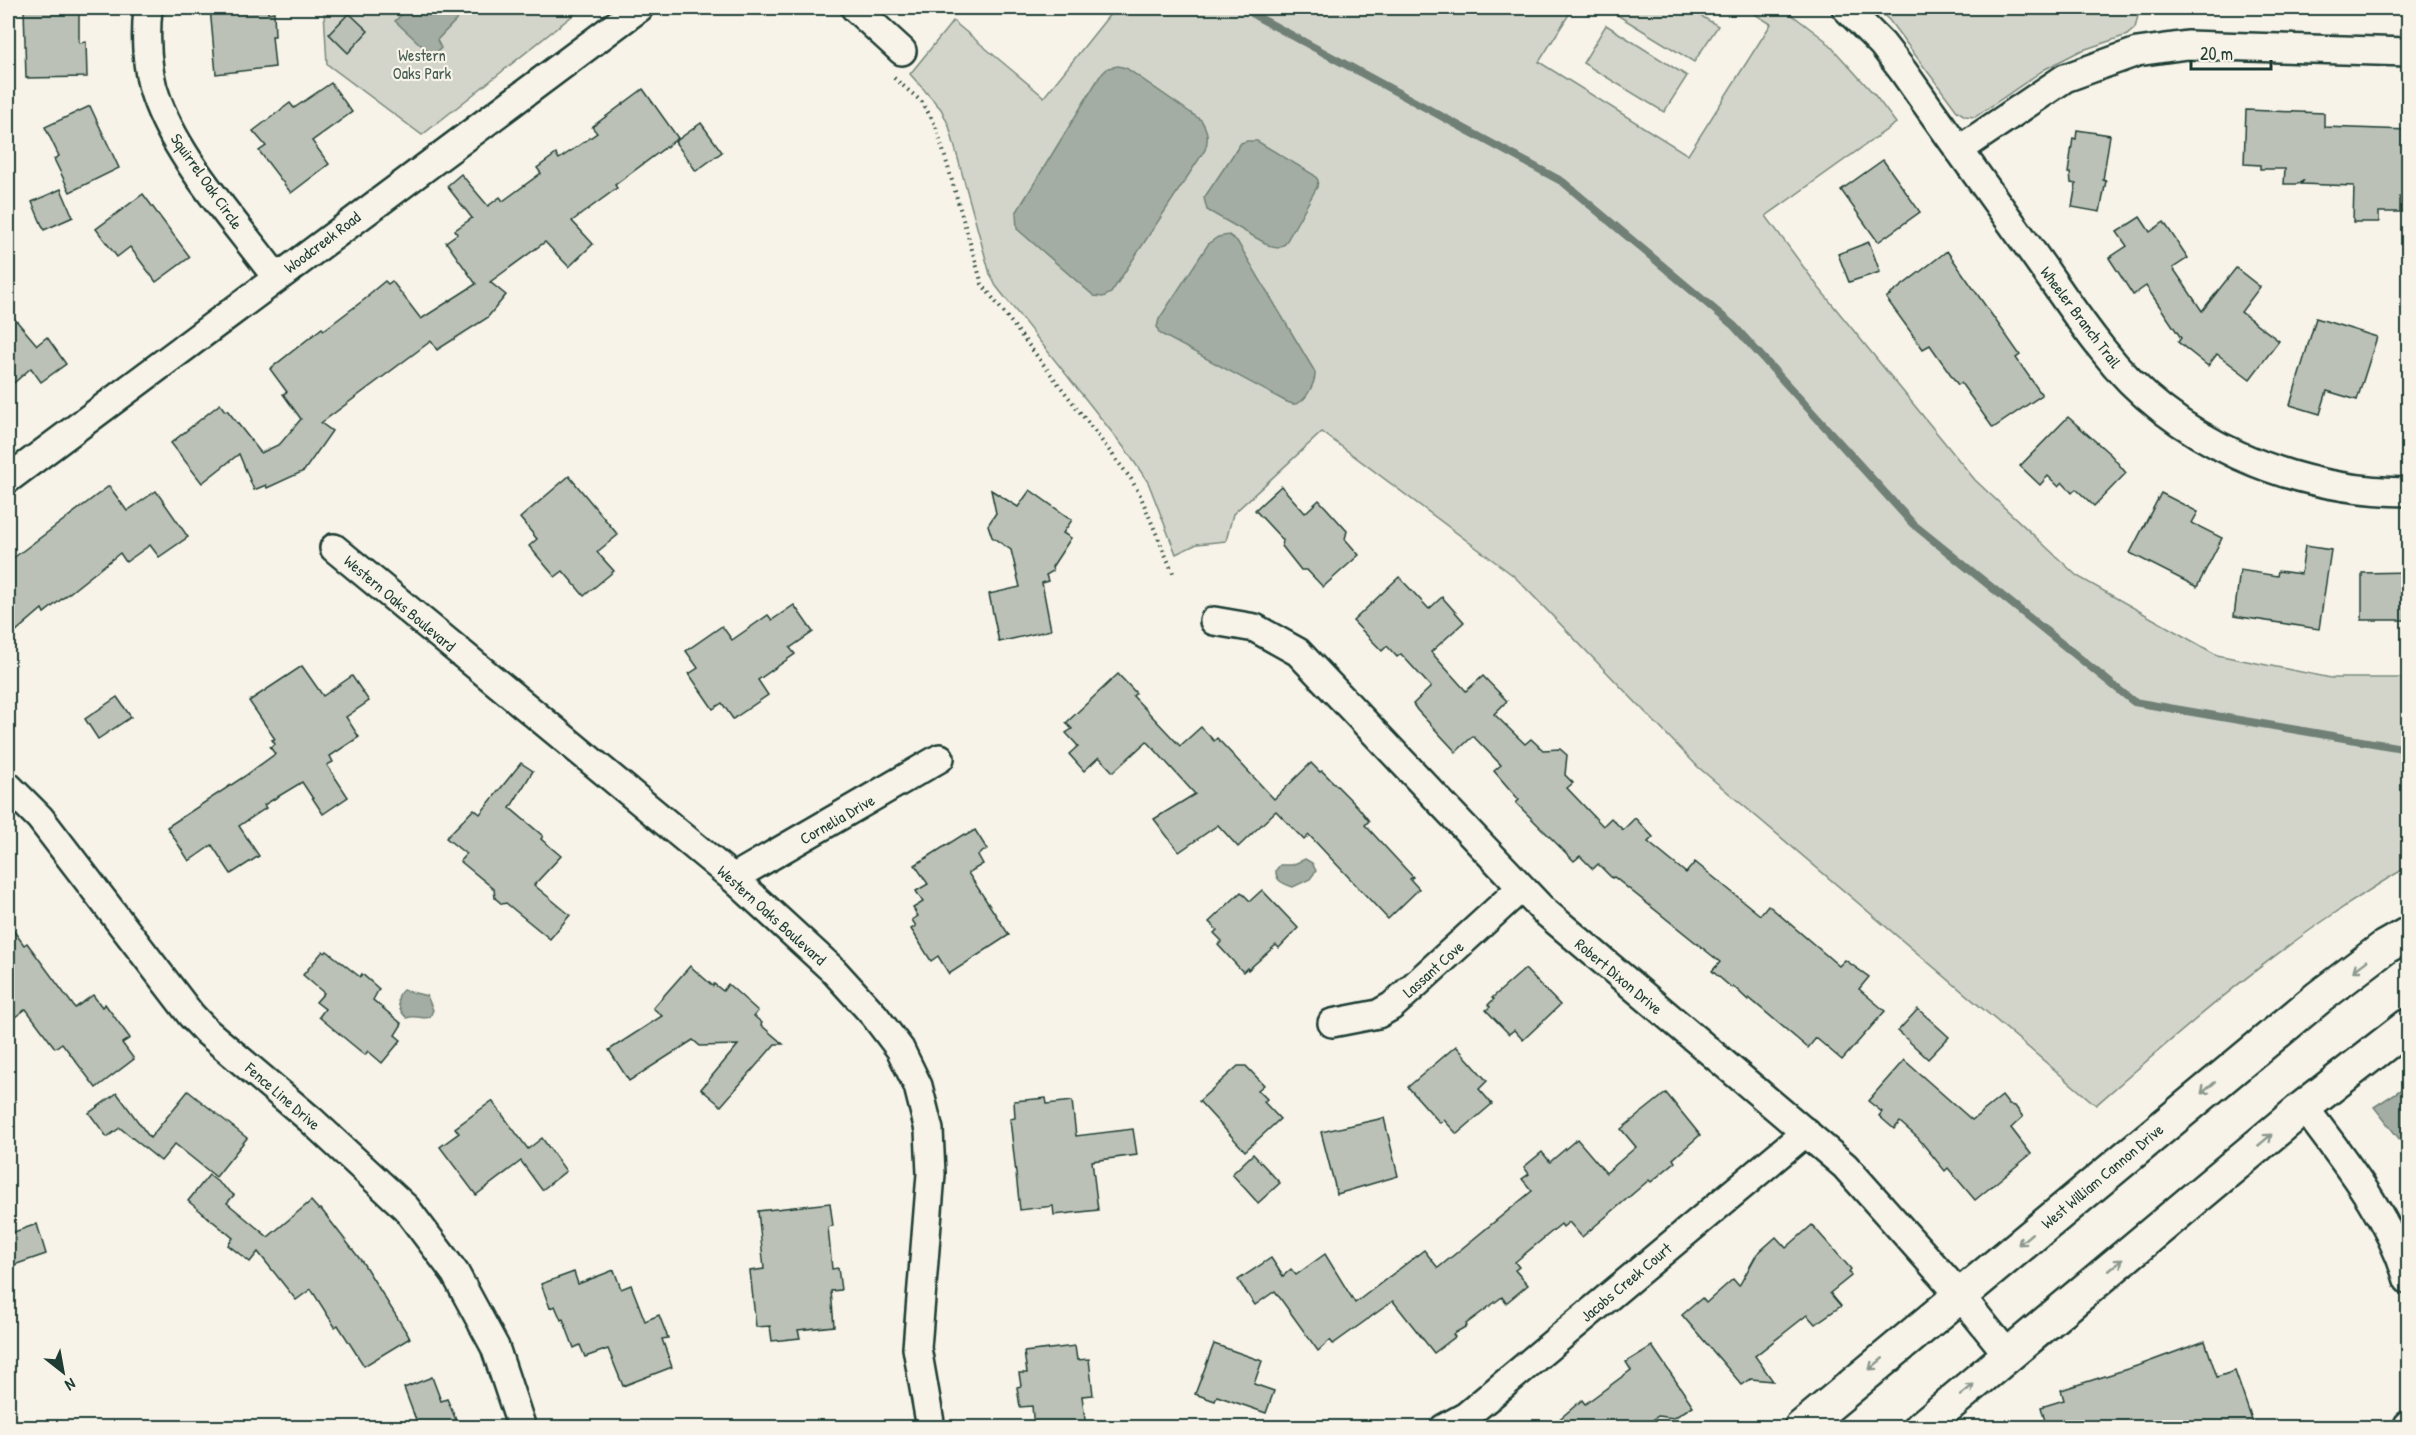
<svg xmlns="http://www.w3.org/2000/svg" width="2416" height="1435" font-family="'Patrick Hand',sans-serif">
  <style>
    .green { fill: #d3d5ca; stroke: #79897f; stroke-width: 1.5 }
    .water { fill: #a4ada3; stroke: #6f8077; stroke-width: 1.5 }
    .lines { fill: none; stroke-linecap: round; stroke-linejoin: round }
    .stream { stroke: #6f8077; stroke-width: 8 }
    .building { fill: #bbc1b6; stroke: #1f3d34; stroke-width: 1.5 }
    .minor-casing { stroke: #1f3d34; stroke-width: 32 }
    .major-casing { stroke: #1f3d34; stroke-width: 38 }
    .path { stroke: #1f3d34; stroke-width: 4; stroke-dasharray: 1.5 4.5; stroke-linecap: butt }
    .minor { stroke: #f7f3e8; stroke-width: 27 }
    .major { stroke: #f7f3e8; stroke-width: 33 }
    .oneway { stroke: #8b988e }
    .labels { text-anchor: middle; stroke-width: 4.5; stroke-linejoin: round; paint-order: stroke }
    .park-label { font-size: 16px; fill: #435b52; stroke: #f7f3e8 }
    .street-label { font-size: 16px; fill: #1f3d34; stroke: #f7f3e8 }
  </style>
  <rect width="100%" height="100%" fill="#f7f3e8"/>
  <filter id="ink" filterUnits="userSpaceOnUse"><feTurbulence type="fractalNoise" baseFrequency=".0167" numOctaves="2"/><feDisplacementMap in="SourceGraphic" scale="12" xChannelSelector="R" yChannelSelector="G"/><feConvolveMatrix kernelMatrix="1 2 1 2 8 2 1 2 1" color-interpolation-filters="sRGB"/></filter>
  <g filter="url(#ink)">
    <g class="green">
      <polygon points="327,8 582,8 422,135 327,64 324,11"/>
      <path d="M1115 8H1573L1539 62 1688 155 1771 24 1745 8H1783L1825 40 1874 94 1896 123 1766 216 1819 288 1975 480 2077 576 2217 655 2331 678H2408V867C2383 880 2359 897 2335 913 2250 970 2173 1038 2096 1105L1698 767 1514 576 1322 432 1233 514 1226 541 1197 544 1176 554 1148 482 1126 450 996 286 990 274 949 126 941 109 910 74 953 21 1044 97Z"/>
      <polygon points="1618,8 1688,8 1718,26 1694,62 1614,13"/>
      <polygon points="1876,8 2140,8 2135,28 2127,35 2080,51 2045,69 1975,117 1965,116 1957,111 1889,20"/>
      <polygon points="1606,25 1687,76 1664,112 1583,63"/>
    </g>
    <g class="water">
      <polygon points="408,8 468,8 437,40 441,48 433,56 395,21"/>
      <path d="M1118 66 1126 68 1201 120C1208 131 1209 138 1205 150L1111 293 1103 297 1094 296 1017 229 1016 213 1100 76 1108 68Z"/>
      <polygon points="1247,141 1257,141 1314,175 1318,180 1317,187 1285,244 1278,248 1272,247 1207,210 1204,198 1241,143"/>
      <path d="M1229 235 1237 241 1315 372C1316 381 1306 403 1295 404 1293 404 1287 402 1285 401L1159 333 1157 327 1159 319 1209 243 1218 237Z"/>
      <path d="M1305 859 1312 863 1316 871 1310 879 1293 887C1284 884 1275 881 1276 870L1280 865H1292Z"/>
      <path d="M403 990 427 996 433 1010 430 1017C423 1020 415 1014 407 1018 399 1011 394 997 403 990Z"/>
      <polygon points="2408,1085 2408,1150 2374,1107"/>
    </g>
    <g class="lines">
      <polyline class="stream" points="1246,8 1256,16 1563,182 1734,326 1913,524 2134,702 2408,749"/>
    </g>
    <g class="building">
      <polygon points="24,8 79,8 79,43 86,42 87,77 26,78"/>
      <polygon points="210,8 268,8 268,13 274,12 275,36 272,36 275,67 216,74"/>
      <polygon points="349,13 368,31 348,53 329,34"/>
      <polygon points="331,83 352,112 312,141 329,164 291,193 259,151 266,146 253,131 290,103 294,108"/>
      <polygon points="643,89 678,138 615,185 617,188 572,221 593,244 569,267 545,242 490,282 506,295 487,318 437,350 431,341 321,423 332,431 304,471 267,488 266,485 254,490 239,454 202,483 171,443 220,404 225,411 227,410 261,453 280,444 301,419 283,394 287,392 270,369 322,328 324,330 369,296 368,295 385,281 388,284 392,281 421,319 476,284 446,242 457,234 455,230 472,218 447,186 461,174 488,206 500,197 503,201 541,173 537,168 556,154 559,159 597,133 592,127"/>
      <polygon points="90,106 119,168 70,192 54,159 59,156 45,127"/>
      <polygon points="2246,110 2324,113 2324,127 2409,130 2409,198 2400,197 2400,212 2379,212 2379,222 2353,222 2354,186 2301,184 2304,180 2298,184 2284,184 2285,169 2260,169 2260,165 2244,164"/>
      <polygon points="701,123 722,152 696,171 675,142"/>
      <polygon points="2077,130 2110,135 2103,180 2106,181 2100,212 2072,207 2076,184 2071,183 2070,173 2068,173 2073,138 2076,139"/>
      <polygon points="1883,160 1920,212 1878,242 1841,190"/>
      <polygon points="61,189 73,217 44,230 32,202"/>
      <polygon points="143,194 190,257 156,282 130,247 117,257 96,229"/>
      <polygon points="2140,217 2150,232 2164,222 2188,258 2173,268 2202,311 2236,268 2260,287 2241,312 2279,341 2250,379 2217,354 2208,366 2178,342 2181,338 2146,286 2133,295 2109,258 2127,246 2117,232"/>
      <polygon points="1869,242 1880,272 1849,282 1838,254"/>
      <polygon points="1947,251 2020,355 2016,358 2042,395 1993,428 1961,383 1958,385 1930,345 1923,349 1886,298"/>
      <polygon points="8,311 37,345 47,337 66,364 41,382 31,368 8,388"/>
      <polygon points="2316,318 2377,337 2357,400 2327,391 2320,414 2290,405"/>
      <polygon points="2068,417 2111,455 2126,473 2094,506 2076,489 2072,493 2062,482 2058,486 2048,476 2040,485 2020,466"/>
      <polygon points="569,476 618,535 597,552 614,571 584,596 563,571 555,577 529,546 537,539 520,518"/>
      <polygon points="109,486 127,511 156,491 188,537 159,557 150,545 126,562 120,553 44,613 42,609 8,638 8,562"/>
      <polygon points="1281,486 1305,513 1319,500 1347,531 1345,539 1359,555 1323,587 1307,570 1301,570 1282,546 1283,540 1255,510"/>
      <polygon points="991,490 1018,507 1030,490 1072,520 1063,533 1071,538 1052,567 1053,571 1046,575 1048,581 1042,583 1051,630 999,642 989,594 1020,587 1011,550 992,537 988,525 996,513"/>
      <polygon points="2161,493 2198,512 2192,523 2222,538 2197,587 2130,553"/>
      <polygon points="2305,546 2331,550 2319,629 2234,616 2240,570 2277,576 2278,571 2301,574"/>
      <polygon points="2409,572 2409,620 2362,620 2362,573"/>
      <polygon points="1399,577 1429,609 1442,597 1464,622 1431,652 1466,691 1483,676 1507,701 1494,714 1525,744 1531,739 1543,750 1560,749 1567,755 1565,775 1573,783 1567,788 1603,826 1611,818 1623,830 1635,818 1653,837 1648,842 1686,873 1695,862 1760,915 1768,905 1839,966 1845,960 1869,977 1859,989 1885,1011 1842,1060 1816,1038 1808,1048 1749,998 1748,1000 1733,986 1732,988 1712,971 1720,962 1614,877 1612,878 1598,864 1593,869 1580,856 1574,861 1516,803 1519,800 1494,771 1501,765 1473,736 1456,752 1417,710 1413,704 1431,687 1401,654 1397,657 1387,646 1382,651 1353,621"/>
      <polygon points="794,605 813,632 790,648 795,654 758,680 768,695 733,719 722,703 713,709 689,674 698,668 686,651 722,626 732,640 768,615 772,620"/>
      <polygon points="302,666 323,696 352,676 369,701 346,717 359,737 330,756 333,762 327,765 348,797 323,814 302,782 264,805 266,808 239,826 259,856 231,874 212,845 189,861 167,827 245,776 275,754 270,747 275,744 272,740 275,739 249,701"/>
      <polygon points="1118,674 1136,693 1133,696 1180,746 1201,727 1214,741 1217,738 1274,799 1311,763 1320,772 1322,771 1358,807 1369,821 1365,825 1413,877 1410,879 1419,889 1388,919 1309,835 1304,840 1276,811 1238,847 1218,825 1179,852 1154,819 1195,794 1147,741 1113,772 1099,757 1084,771 1069,754 1078,746 1066,733 1072,729 1066,723"/>
      <polygon points="117,697 131,717 98,739 85,719"/>
      <polygon points="521,763 533,771 510,808 543,836 541,839 561,856 534,885 570,915 550,939 506,903 502,904 495,898 494,889 460,861 466,854 446,838 474,809 480,814"/>
      <polygon points="975,830 987,849 978,855 983,864 968,873 1009,935 949,974 938,956 931,961 911,929 916,926 912,920 918,916 913,908 923,902 916,891 928,884 915,865 964,834 965,836"/>
      <polygon points="1262,890 1298,928 1279,948 1276,945 1248,970 1247,968 1243,972 1218,945 1222,941 1214,933 1217,930 1209,922 1241,892 1250,901"/>
      <polygon points="8,923 24,945 27,943 75,1008 93,995 102,1007 105,1004 130,1038 122,1043 134,1059 96,1088 62,1043 55,1048 26,1009 8,1022"/>
      <polygon points="323,951 325,953 327,951 360,977 362,974 379,989 373,1000 402,1024 395,1035 401,1040 382,1063 368,1051 365,1055 319,1017 325,1009 316,1002 324,993 303,975"/>
      <polygon points="690,966 713,986 714,984 723,991 728,984 758,1011 754,1016 762,1023 761,1025 783,1044 775,1044 721,1106 701,1089 738,1045 700,1046 693,1040 629,1081 609,1050 662,1016 653,1008"/>
      <polygon points="1525,969 1560,1005 1523,1040 1514,1030 1509,1034 1486,1010 1490,1007 1488,1005 1494,999 1492,998"/>
      <polygon points="1918,1009 1949,1037 1928,1059 1898,1031"/>
      <polygon points="1456,1046 1487,1081 1479,1089 1492,1104 1457,1134 1444,1120 1440,1123 1408,1087"/>
      <polygon points="1904,1060 1972,1120 2002,1096 2009,1105 2015,1106 2023,1117 2011,1128 2031,1154 1975,1200 1948,1168 1945,1171 1918,1138 1900,1122 1894,1129 1879,1116 1882,1112 1868,1101"/>
      <polygon points="1238,1066 1246,1066 1264,1085 1258,1090 1267,1099 1264,1102 1280,1119 1245,1151 1199,1101"/>
      <polygon points="188,1091 247,1138 216,1177 175,1144 161,1161 120,1128 107,1137 89,1113 117,1093 150,1138"/>
      <polygon points="1666,1093 1700,1135 1673,1159 1675,1162 1651,1182 1649,1180 1582,1237 1569,1222 1563,1227 1561,1224 1515,1262 1519,1267 1515,1270 1528,1285 1506,1303 1502,1297 1466,1324 1467,1326 1453,1334 1455,1337 1434,1353 1393,1301 1333,1344 1330,1340 1318,1351 1275,1291 1255,1305 1238,1280 1271,1258 1283,1276 1291,1269 1296,1275 1325,1254 1355,1303 1424,1250 1438,1268 1532,1191 1522,1179 1529,1174 1524,1167 1542,1152 1550,1162 1577,1139 1606,1173 1636,1147 1621,1129"/>
      <polygon points="1046,1098 1047,1104 1072,1101 1076,1136 1133,1129 1137,1155 1092,1161 1098,1210 1054,1215 1053,1206 1020,1210 1010,1119 1015,1118 1014,1101"/>
      <polygon points="492,1101 528,1149 542,1138 566,1171 542,1190 521,1161 476,1195 440,1147 459,1133 455,1128"/>
      <polygon points="1384,1118 1398,1176 1337,1194 1321,1132"/>
      <polygon points="1253,1154 1280,1183 1258,1203 1232,1174"/>
      <polygon points="209,1175 234,1195 227,1203 268,1237 311,1201 319,1210 321,1209 363,1263 410,1338 364,1366 338,1325 335,1327 311,1289 296,1300 258,1252 250,1262 228,1245 233,1238 188,1201"/>
      <polygon points="830,1203 833,1226 828,1227 832,1269 838,1268 841,1290 831,1291 834,1326 798,1330 800,1338 772,1341 770,1326 756,1327 750,1271 764,1269 758,1211"/>
      <polygon points="37,1224 46,1254 14,1265 8,1246 8,1234"/>
      <polygon points="1812,1225 1851,1269 1849,1272 1851,1276 1830,1293 1841,1306 1815,1324 1807,1315 1755,1356 1773,1381 1751,1379 1742,1385 1682,1315 1702,1298 1706,1303 1733,1279 1739,1286 1757,1254 1776,1237 1786,1248"/>
      <polygon points="614,1270 621,1289 631,1285 645,1321 659,1315 668,1338 662,1339 672,1367 623,1386 608,1349 585,1357 580,1345 574,1348 563,1319 561,1320 555,1306 550,1308 541,1284 574,1272 578,1284"/>
      <polygon points="2205,1341 2217,1377 2235,1371 2253,1423 2240,1428 2047,1428 2041,1407 2064,1400 2061,1390 2140,1365"/>
      <polygon points="1214,1344 1262,1361 1254,1384 1274,1391 1266,1413 1217,1396 1215,1401 1195,1394"/>
      <polygon points="1075,1346 1077,1360 1089,1359 1093,1395 1082,1396 1086,1428 1034,1428 1032,1406 1020,1407 1017,1387 1021,1386 1019,1373 1027,1373 1024,1352"/>
      <polygon points="1652,1346 1693,1406 1674,1418 1658,1416 1642,1428 1549,1428 1582,1400 1585,1404 1631,1370 1626,1362"/>
      <polygon points="432,1377 441,1401 447,1399 457,1422 443,1428 419,1428 404,1388"/>
    </g>
    <g class="lines">
      <defs>
        <g id="minor">
          <path d="M148 8C145 39 146 73 158 103 182 165 236 223 276 277"/>
          <polyline points="855,8 902,51"/>
          <path d="M1846 8 1882 44 1903 71C1945 131 1988 190 2030 249 2054 282 2076 317 2102 349 2175 443 2291 491 2408 492"/>
          <polyline points="1959,150 2065,78 2137,52 2187,45 2408,52"/>
          <polyline points="8,479 639,8"/>
          <polyline points="334,548 733,878 833,970 874,1015 900,1049 918,1086 929,1130 931,1174 917,1348 931,1428"/>
          <polyline points="1214,621 1255,628 1298,652 1543,910 1845,1166 1959,1294 2009,1356"/>
          <polyline points="8,786 40,818 191,1015 206,1031 311,1120 406,1208 455,1273 495,1347 522,1428"/>
          <polyline points="733,878 940,758"/>
          <polyline points="1332,1023 1378,1014 1392,1006 1520,889"/>
          <path d="M2304 1107C2344 1161 2389 1215 2408 1280"/>
          <polyline points="1444,1428 1466,1416 1806,1132"/>
          <polyline points="2407,1428 2408,1425"/>
        </g>
        <g id="major">
          <polyline points="1801,1428 2318,998 2385,947 2408,934"/>
          <polyline points="1921,1428 2304,1107 2408,1026"/>
        </g>
      </defs>
      <use href="#minor" class="minor-casing"/>
      <use href="#major" class="major-casing"/>
      <polyline class="path" points="894,78 922,102 936,126 982,284 1131,479 1140,495 1173,573"/>
      <use href="#minor" class="minor"/>
      <use href="#major" class="major"/>
    </g>
    <defs><path id="oneway-shaft" d="M-6 0H5M1.5-3L5.5 0L1.5 3" fill="none" stroke-width="1.6" stroke-linecap="round" stroke-linejoin="round" transform="scale(1.5)"/></defs>
    <g class="oneway">
      <use href="#oneway-shaft" transform="translate(2360 966) rotate(143)"/>
      <use href="#oneway-shaft" transform="translate(2208 1088) rotate(140)"/>
      <use href="#oneway-shaft" transform="translate(2265 1140) rotate(-40)"/>
      <use href="#oneway-shaft" transform="translate(2025 1239) rotate(140)"/>
      <use href="#oneway-shaft" transform="translate(2116 1265) rotate(-40)"/>
      <use href="#oneway-shaft" transform="translate(1876 1364) rotate(140)"/>
      <use href="#oneway-shaft" transform="translate(1967 1390) rotate(-39)"/>
    </g>
  </g>
  <g class="labels">
    <g class="park-label">
      <text x="422" y="61">Western<tspan x="422" dy="18">Oaks Park</tspan></text>
    </g>
    <g class="street-label">
      <text transform="translate(207 181) rotate(55)" y="6">Squirrel Oak Circle</text>
      <text transform="translate(322 242) rotate(-37)" y="6">Woodcreek Road</text>
      <text transform="translate(2081 317) rotate(53)" y="6">Wheeler Branch Trail</text>
      <text transform="translate(400 603) rotate(40)" y="6">Western Oaks Boulevard</text>
      <text transform="translate(837 819) rotate(-30)" y="6">Cornelia Drive</text>
      <text transform="translate(772 915) rotate(42)" y="6">Western Oaks Boulevard</text>
      <text transform="translate(1433 969) rotate(-42)" y="6">Lassant Cove</text>
      <text transform="translate(1619 976) rotate(40)" y="6">Robert Dixon Drive</text>
      <text transform="translate(283 1096) rotate(41)" y="6">Fence Line Drive</text>
      <text transform="translate(2102 1176) rotate(-40)" y="6">West William Cannon Drive</text>
      <text transform="translate(1626 1282) rotate(-40)" y="6">Jacobs Creek Court</text>
    </g>
  </g>
  <rect width="2416" height="1435" fill="none" stroke="#f7f3e8" stroke-width="30"/>
  <rect x="15" y="15" width="2386" height="1405" fill="none" stroke="#1f3d34" stroke-width="2" filter="url(#ink)"/>
  <g transform="translate(63 1372) rotate(149)" stroke="#f7f3e8" stroke-width="4.5" paint-order="stroke">
  <path d="M0-4.5L10 22L0 15L-10 22Z" fill="#1f3d34"/>
  <text y="-9" font-size="16" font-weight="bold" text-anchor="middle" fill="#1f3d34">N</text>
  </g>
  <path d="M2191 60v9h80v-9" fill="none" stroke="#1f3d34" stroke-width="3"/>
  <text x="2200" y="60" font-size="18" fill="#1f3d34" stroke="#f7f3e8" stroke-width="4.5" paint-order="stroke">20 m</text>
</svg>
